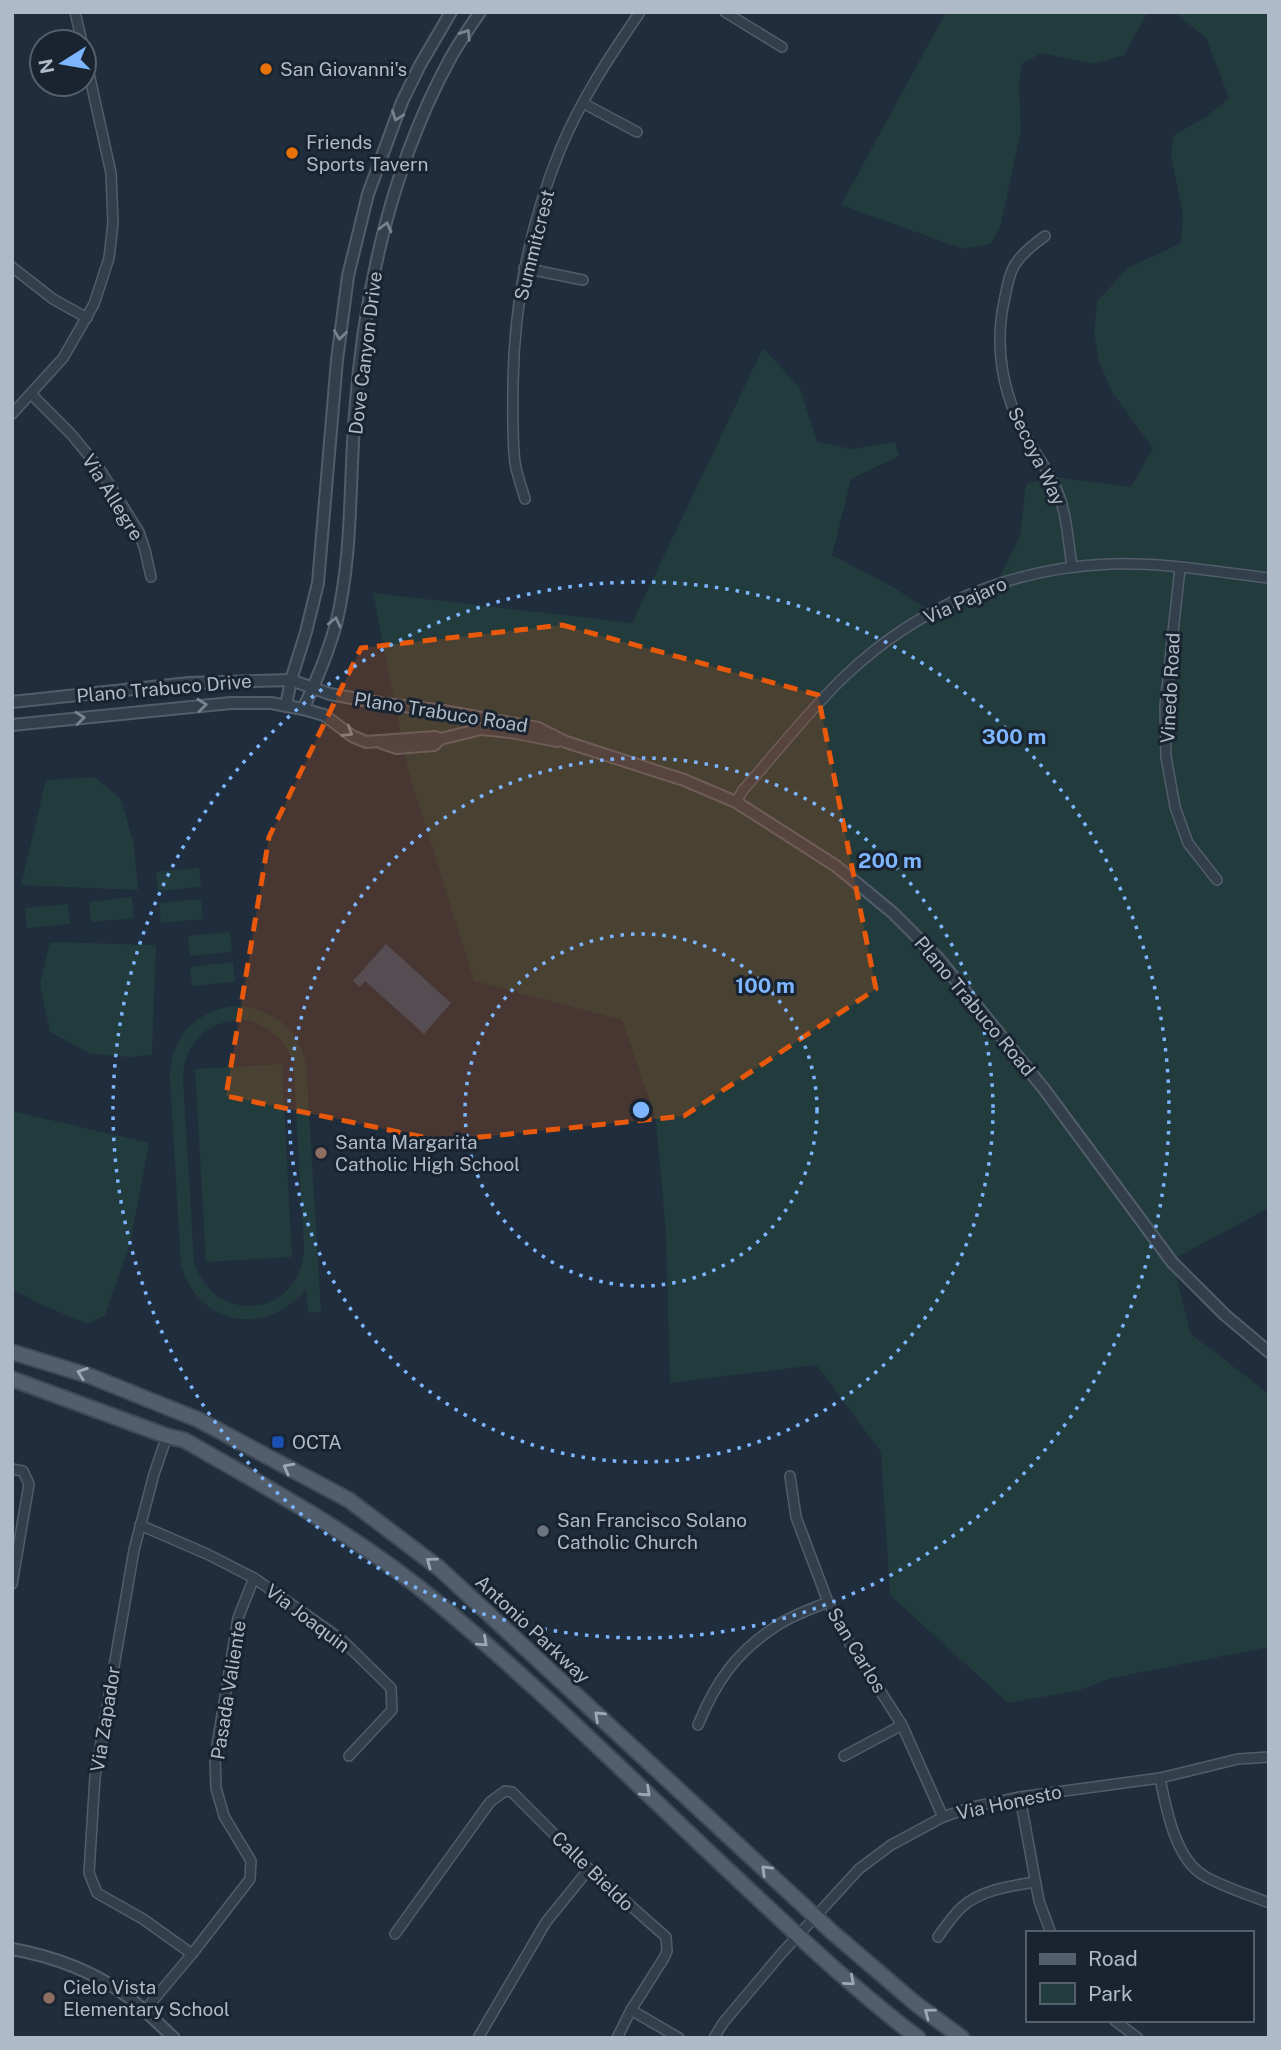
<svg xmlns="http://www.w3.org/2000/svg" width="1281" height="2050" font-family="'Public Sans',sans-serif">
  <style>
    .green { fill: #223b3d; fill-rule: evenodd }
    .water { fill: #324a65 }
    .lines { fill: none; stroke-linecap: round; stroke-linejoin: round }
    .minor-casing { stroke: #525d6a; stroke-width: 12 }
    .tertiary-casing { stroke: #525d6a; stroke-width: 14 }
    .primary-casing { stroke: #3d4855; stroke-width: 18 }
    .minor { stroke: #343f4c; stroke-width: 9 }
    .tertiary { stroke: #343f4c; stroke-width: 10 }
    .primary { stroke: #525e6c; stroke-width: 14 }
    .oneway { stroke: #788390 }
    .oneway2 { stroke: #9ca8b6 }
    .marked { fill: #e8590c; fill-opacity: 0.2; stroke: #e8590c; stroke-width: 5; stroke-dasharray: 14 9; stroke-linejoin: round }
    .ring { fill: none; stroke: #7db6ff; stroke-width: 3.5; stroke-dasharray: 3.5 7 }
    .food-dot { fill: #e8710a; stroke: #192430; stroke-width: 2.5 }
    .education-dot { fill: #8d6e63; stroke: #192430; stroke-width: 2.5 }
    .transit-dot { fill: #1a4fb4; stroke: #192430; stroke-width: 2.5 }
    .worship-dot { fill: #6b7280; stroke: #192430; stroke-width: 2.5 }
    .labels { text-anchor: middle; stroke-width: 6; stroke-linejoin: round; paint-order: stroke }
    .poi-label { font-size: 19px; fill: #afbac8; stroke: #192430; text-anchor: start }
    .street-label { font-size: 19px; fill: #afbac8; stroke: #192430 }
    .centre { fill: #7db6ff; stroke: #192430; stroke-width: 3.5 }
    .ring-label { font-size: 21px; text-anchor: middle; font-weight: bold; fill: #7db6ff; stroke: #192430; stroke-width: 6; stroke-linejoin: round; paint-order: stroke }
  </style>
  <rect width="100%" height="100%" fill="#202d3c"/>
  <g class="green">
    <polygon points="946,12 1148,12 1124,55 1093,64 1041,53 1022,64 1019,84 1021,130 1001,224 991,244 963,249 841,205"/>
    <polygon points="1174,12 1269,12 1269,1208 1172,1260 1191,1334 1269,1394 1269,1647 1112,1678 1077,1691 1008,1703 890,1595 881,1452 816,1365 670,1383 666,1234 656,1120 622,1020 474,981 408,770 373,593 632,623 763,348 800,388 817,442 852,449 895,442 899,456 851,479 832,555 893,587 934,614 998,580 1020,537 1026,484 1054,477 1131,487 1153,448 1112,392 1099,361 1094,333 1097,301 1128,268 1181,243 1183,214 1171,157 1173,136 1206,117 1229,98 1206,38"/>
    <polygon points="94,777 121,799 134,845 138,890 21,885 46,780"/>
    <polygon points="199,868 201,887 158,891 156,872"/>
    <polygon points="132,897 134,918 91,922 89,902"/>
    <polygon points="201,899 203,919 161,923 159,903"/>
    <polygon points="68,904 70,924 27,928 25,908"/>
    <polygon points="230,932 232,952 190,956 188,936"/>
    <polygon points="50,942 156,945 152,1055 130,1057 91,1054 50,1032 40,984"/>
    <polygon points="233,962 235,982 192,986 190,967"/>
    <path d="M234 1006C270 1007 296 1026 306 1061L321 1312 308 1313 306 1289C266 1337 199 1327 181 1265L170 1079C170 1038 194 1012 234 1006ZM244 1020C269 1025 285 1039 293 1063L304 1247C303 1317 215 1328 194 1262L183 1078C184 1043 209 1019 244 1020Z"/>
    <polygon points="282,1064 292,1257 206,1262 195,1069"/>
    <polygon points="12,1111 149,1143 130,1244 105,1315 88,1324 40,1304 12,1289"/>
  </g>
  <polygon class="water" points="386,944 451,1003 424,1034 365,981 360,987 353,981"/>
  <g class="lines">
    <defs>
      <g id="minor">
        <polyline points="75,12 82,42"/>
        <polyline points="725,12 782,47"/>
        <polyline points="583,103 637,132"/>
        <path d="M1045 236C1033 245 1022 253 1014 266 1009 275 1007 286 1005 297 995 340 1000 382 1019 423 1029 446 1046 465 1056 488 1067 512 1068 541 1072 567"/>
        <polyline points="12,267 53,299 87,318"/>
        <polyline points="524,268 583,280"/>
        <polyline points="31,394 71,434 99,468 139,532 145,550 151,577"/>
        <polyline points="12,414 63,358 94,304 109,258 113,223 111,173 84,51"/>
        <path d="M525 499C522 488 517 475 515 463 512 438 513 410 513 384 514 304 530 224 560 150 580 101 610 56 640 12"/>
        <polyline points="1180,568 1165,706 1166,757 1175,807 1188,843 1217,880"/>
        <path d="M736 802 743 790C777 752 809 710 846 675 919 606 1010 568 1110 564 1163 562 1217 572 1269 578"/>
        <polyline points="167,1436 154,1474 134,1550 95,1777 89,1873 97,1893 143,1919 192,1954"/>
        <polyline points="12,1469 23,1471 29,1484 12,1584"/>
        <polyline points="790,1476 796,1517 828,1602 849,1642 902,1725 943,1817"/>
        <polyline points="140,1525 207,1554 254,1578 342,1640 391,1688 392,1710 349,1756"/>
        <path d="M698 1725C716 1681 737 1651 778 1625 793 1615 811 1609 828 1602"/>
        <polyline points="844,1756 902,1725"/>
        <path d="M1160 1778C1166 1808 1175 1858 1203 1875 1220 1886 1250 1895 1269 1903"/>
        <polyline points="1020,1797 1039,1901 1051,1933"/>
        <polyline points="395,1934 490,1802 505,1791 512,1792 589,1869 666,1937 667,1951 664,1958 631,2010 617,2038"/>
        <path d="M938 1937C945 1927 953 1915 962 1907 981 1890 1010 1886 1035 1882"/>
        <polyline points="145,2010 192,1954 250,1879 251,1861 224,1816 216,1788 215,1757 238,1618 254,1578"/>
        <polyline points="631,2010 679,2038"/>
        <polyline points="1114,2020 1138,2038"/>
        <polyline points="478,2038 546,1922 589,1869"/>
        <polyline points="714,2038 723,2023 781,1954 859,1869 891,1845 943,1817 972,1807 1020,1797 1160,1778 1238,1759 1269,1757"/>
      </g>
      <g id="tertiary">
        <polyline points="12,702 189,683 291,680 330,694 385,704 438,710 538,728 566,742 684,780 736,802 836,866 893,913 938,958 1044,1089 1172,1262 1225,1315 1269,1352"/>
        <polyline points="286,706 291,680 306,632 318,583 337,360 348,276 368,194 402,102 420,65 451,12"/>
        <path d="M303 709C316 682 328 653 336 624 353 555 349 483 355 413 364 291 392 165 451 57 460 41 470 27 480 12"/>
        <polyline points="12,725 231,703 271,703 303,709 324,715 352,736 366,742 435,737 440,739"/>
        <polyline points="382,743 397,748 434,745 440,739 481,729 511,732 557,741"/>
        <path d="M12 1949C51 1956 92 1971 124 1994 142 2007 158 2023 174 2038"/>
      </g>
      <g id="primary">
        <polyline points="12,1352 90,1376 199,1420 349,1500 439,1568 832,1932 916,2004 962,2038"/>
        <path d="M12 1379 167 1436 184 1440C272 1490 361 1538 438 1603 551 1697 654 1802 762 1902 812 1949 863 1996 918 2038"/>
      </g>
    </defs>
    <use href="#minor" class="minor-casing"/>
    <use href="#tertiary" class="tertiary-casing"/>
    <use href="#primary" class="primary-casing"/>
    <use href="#minor" class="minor"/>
    <use href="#tertiary" class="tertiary"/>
    <use href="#primary" class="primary"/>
  </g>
  <defs><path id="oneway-chevron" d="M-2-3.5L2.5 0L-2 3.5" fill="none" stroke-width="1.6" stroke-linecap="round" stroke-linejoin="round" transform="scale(1.75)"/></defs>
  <g class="oneway">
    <use href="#oneway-chevron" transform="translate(466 34) rotate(-57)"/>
    <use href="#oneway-chevron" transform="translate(397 116) rotate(110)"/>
    <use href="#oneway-chevron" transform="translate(386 227) rotate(-76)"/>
    <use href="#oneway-chevron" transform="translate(340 335) rotate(97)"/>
    <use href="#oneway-chevron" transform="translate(335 622) rotate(-77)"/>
    <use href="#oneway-chevron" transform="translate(202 705) rotate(-6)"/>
    <use href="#oneway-chevron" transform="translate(80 718) rotate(-6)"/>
    <use href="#oneway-chevron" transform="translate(348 732) rotate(32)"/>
  </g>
  <g class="oneway2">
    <use href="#oneway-chevron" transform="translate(82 1373) rotate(-161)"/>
    <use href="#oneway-chevron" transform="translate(288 1468) rotate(-152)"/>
    <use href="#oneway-chevron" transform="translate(431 1562) rotate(-143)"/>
    <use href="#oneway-chevron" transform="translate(483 1642) rotate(42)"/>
    <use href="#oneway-chevron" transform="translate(599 1716) rotate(-137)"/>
    <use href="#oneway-chevron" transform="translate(646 1792) rotate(43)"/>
    <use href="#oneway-chevron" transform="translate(766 1870) rotate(-136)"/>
    <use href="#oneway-chevron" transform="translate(850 1981) rotate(41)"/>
    <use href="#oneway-chevron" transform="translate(929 2013) rotate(-143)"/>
  </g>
  <path class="marked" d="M562 625 818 695 876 989 684 1116 442 1141 226 1096 269 837 361 648Z"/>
  <g class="ring">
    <circle cx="641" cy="1110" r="176"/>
    <circle cx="641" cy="1110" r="352"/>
    <circle cx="641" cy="1110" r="528"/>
  </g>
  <g class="food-dot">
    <circle cx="266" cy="69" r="7"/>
    <circle cx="292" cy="153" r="7"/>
  </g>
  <g class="education-dot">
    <circle cx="321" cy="1153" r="7"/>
    <circle cx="49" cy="1998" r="7"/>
  </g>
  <rect class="transit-dot" x="271" y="1435" width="14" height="14" rx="3.5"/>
  <circle class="worship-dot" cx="543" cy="1531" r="7"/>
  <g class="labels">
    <g class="poi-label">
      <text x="280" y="76">San Giovanni's</text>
      <text x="306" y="149">Friends<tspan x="306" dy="22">Sports Tavern</tspan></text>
      <text x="335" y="1149">Santa Margarita<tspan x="335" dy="22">Catholic High School</tspan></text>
      <text x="292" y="1449">OCTA</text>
      <text x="557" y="1527">San Francisco Solano<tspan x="557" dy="22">Catholic Church</tspan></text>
      <text x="63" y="1994">Cielo Vista<tspan x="63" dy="22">Elementary School</tspan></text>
    </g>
    <g class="street-label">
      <text transform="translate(534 245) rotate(-76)" y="7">Summitcrest</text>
      <text transform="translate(365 353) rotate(-83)" y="7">Dove Canyon Drive</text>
      <text transform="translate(1037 456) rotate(64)" y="7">Secoya Way</text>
      <text transform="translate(113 497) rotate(58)" y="7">Via Allegre</text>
      <text transform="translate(965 600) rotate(-24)" y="7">Via Pajaro</text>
      <text transform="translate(164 688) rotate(-5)" y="7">Plano Trabuco Drive</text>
      <text transform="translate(1170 688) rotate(-87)" y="7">Vinedo Road</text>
      <text transform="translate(441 712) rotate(9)" y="7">Plano Trabuco Road</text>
      <text transform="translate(975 1006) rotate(50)" y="7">Plano Trabuco Road</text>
      <text transform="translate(308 1618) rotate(37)" y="7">Via Joaquin</text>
      <text transform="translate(533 1629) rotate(43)" y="7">Antonio Parkway</text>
      <text transform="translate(857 1650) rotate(59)" y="7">San Carlos</text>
      <text transform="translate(228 1690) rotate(-81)" y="7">Pasada Valiente</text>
      <text transform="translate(105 1719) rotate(-81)" y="7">Via Zapador</text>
      <text transform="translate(1009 1802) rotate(-12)" y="7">Via Honesto</text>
      <text transform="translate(593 1871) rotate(44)" y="7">Calle Bieldo</text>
    </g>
  </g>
  <circle cx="641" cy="1110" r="10" class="centre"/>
  <g class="ring-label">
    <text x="1014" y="744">300 m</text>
    <text x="890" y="868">200 m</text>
    <text x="765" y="993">100 m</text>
  </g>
  <rect width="1281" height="2050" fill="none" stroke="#afbac8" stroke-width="28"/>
  <rect x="1026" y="1931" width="228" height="91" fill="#192430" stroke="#55606d" stroke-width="2"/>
  <rect x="1040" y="1954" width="35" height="10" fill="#525e6c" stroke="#55606d" stroke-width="2"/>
  <text x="1088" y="1966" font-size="21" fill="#afbac8">Road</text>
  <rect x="1040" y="1983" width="35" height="21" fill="#223b3d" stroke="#55606d" stroke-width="2"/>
  <text x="1088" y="2001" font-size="21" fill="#afbac8">Park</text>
  <g transform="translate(63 63) rotate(259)"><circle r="33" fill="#192430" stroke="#55606d" stroke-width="2"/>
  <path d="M0-5L12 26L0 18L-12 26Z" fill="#7db6ff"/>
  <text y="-10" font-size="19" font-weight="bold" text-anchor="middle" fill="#afbac8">N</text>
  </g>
</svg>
